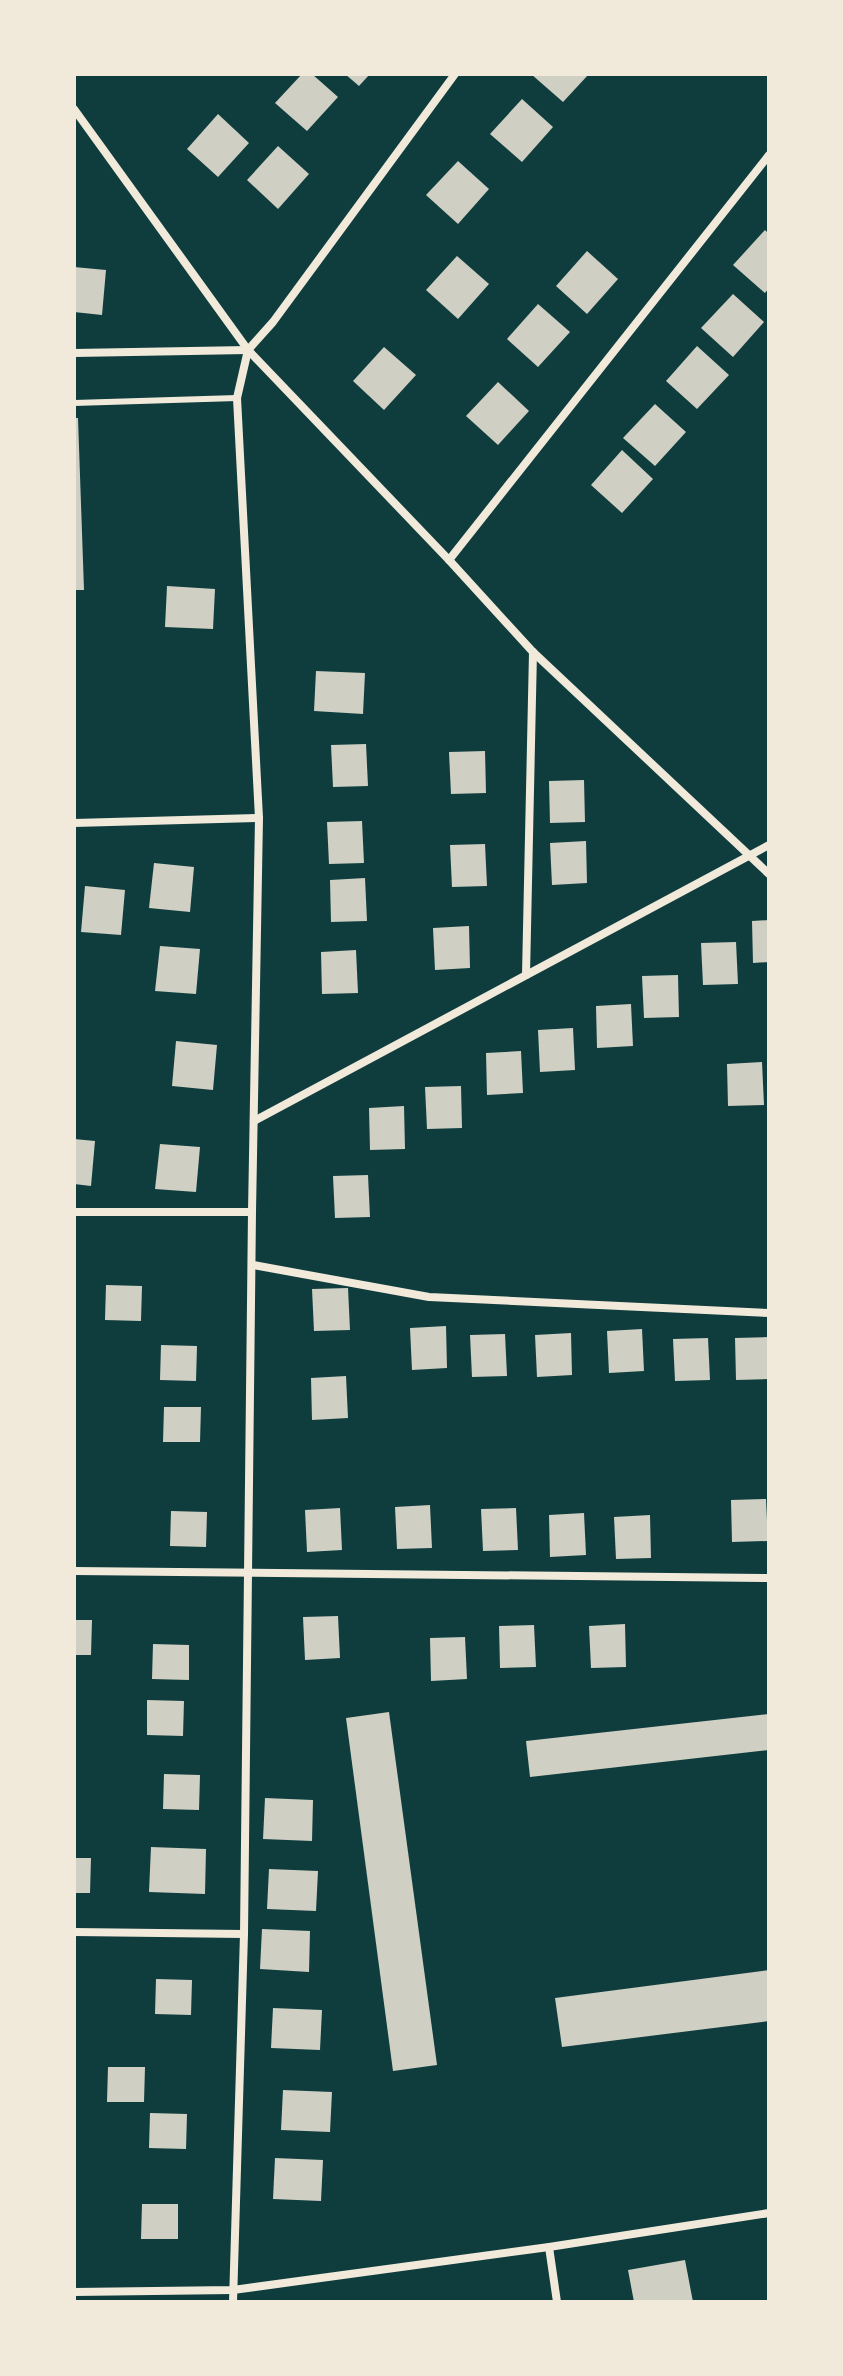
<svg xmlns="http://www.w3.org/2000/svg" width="843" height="2376" font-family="'IBM Plex Sans',sans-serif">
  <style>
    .building { fill: #cfcfc3 }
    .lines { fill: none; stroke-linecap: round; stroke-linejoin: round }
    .service { stroke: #f1e9da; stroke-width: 6 }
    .minor { stroke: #f1e9da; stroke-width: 8 }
  </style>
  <rect width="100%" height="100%" fill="#0f3d3e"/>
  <g class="building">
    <polygon points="302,74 312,74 338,97 307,131 275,103"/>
    <polygon points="345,74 370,74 359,86"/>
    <polygon points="531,74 589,74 563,102"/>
    <polygon points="522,99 553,127 522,162 490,134"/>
    <polygon points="218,114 249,143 218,177 187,149"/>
    <polygon points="278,146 309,174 278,209 247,180"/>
    <polygon points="458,161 489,189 458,224 426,195"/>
    <polygon points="765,230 769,234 769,288 765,293 733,265"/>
    <polygon points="587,251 618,279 587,314 556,286"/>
    <polygon points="457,256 489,284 458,319 426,290"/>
    <polygon points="74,267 106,270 102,315 74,312"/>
    <polygon points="733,294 764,322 733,357 701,328"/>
    <polygon points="538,304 570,332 538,367 507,339"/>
    <polygon points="697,346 729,375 697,409 666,381"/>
    <polygon points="384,347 416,375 384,410 353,381"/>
    <polygon points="498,382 529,411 498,445 466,416"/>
    <polygon points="655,404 686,432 655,466 623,438"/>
    <polygon points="74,418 78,418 84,590 74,590"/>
    <polygon points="622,450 653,479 622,513 591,485"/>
    <polygon points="167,586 215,589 213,629 165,627"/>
    <polygon points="316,671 365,673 363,714 314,711"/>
    <polygon points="366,744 368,786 333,787 331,745"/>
    <polygon points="485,751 486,793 451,794 449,752"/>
    <polygon points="584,780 585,822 550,823 549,781"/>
    <polygon points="362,821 364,863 329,864 327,822"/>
    <polygon points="586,841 587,883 552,885 550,843"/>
    <polygon points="485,844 487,886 452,887 450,845"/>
    <polygon points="154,863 194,867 190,912 149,908"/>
    <polygon points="365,878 367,921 331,922 330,880"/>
    <polygon points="85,886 125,890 121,935 81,932"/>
    <polygon points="769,920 769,962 753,963 752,921"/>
    <polygon points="469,926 470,968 435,970 433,928"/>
    <polygon points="736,942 738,984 703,985 701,943"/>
    <polygon points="160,946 200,949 196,994 155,991"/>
    <polygon points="356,950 358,993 322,994 321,952"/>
    <polygon points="678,975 679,1017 644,1018 642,976"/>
    <polygon points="631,1004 633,1046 597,1048 596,1006"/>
    <polygon points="573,1028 575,1070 540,1072 538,1030"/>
    <polygon points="176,1041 217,1045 213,1090 172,1086"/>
    <polygon points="521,1051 523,1093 487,1095 486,1053"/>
    <polygon points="762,1062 764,1105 728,1106 727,1064"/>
    <polygon points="461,1086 462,1128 427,1129 425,1087"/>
    <polygon points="404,1106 405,1149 370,1150 369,1108"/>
    <polygon points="74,1139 95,1141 91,1186 74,1184"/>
    <polygon points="160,1144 200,1147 196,1192 155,1189"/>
    <polygon points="368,1175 370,1217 335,1218 333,1176"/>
    <polygon points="106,1285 142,1286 141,1321 105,1320"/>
    <polygon points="348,1288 350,1330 314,1331 312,1289"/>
    <polygon points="446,1326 447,1368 412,1370 410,1328"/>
    <polygon points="642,1329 644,1371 609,1373 607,1331"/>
    <polygon points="571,1333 572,1375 537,1377 535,1335"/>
    <polygon points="505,1334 507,1376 472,1377 470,1335"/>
    <polygon points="769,1337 769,1379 736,1380 735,1338"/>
    <polygon points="708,1338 710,1380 675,1381 673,1339"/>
    <polygon points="161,1345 197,1346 196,1381 160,1380"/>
    <polygon points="346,1376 348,1418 312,1420 311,1378"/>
    <polygon points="164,1407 201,1407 200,1442 163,1442"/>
    <polygon points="766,1499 768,1541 732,1542 731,1500"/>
    <polygon points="430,1505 432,1548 397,1549 395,1507"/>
    <polygon points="340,1508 342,1550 307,1552 305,1510"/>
    <polygon points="516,1508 518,1550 483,1551 481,1509"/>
    <polygon points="171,1511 207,1512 206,1547 170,1546"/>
    <polygon points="584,1513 586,1555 550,1557 549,1515"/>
    <polygon points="650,1515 651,1558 616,1559 614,1517"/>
    <polygon points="338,1616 340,1658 305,1660 303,1617"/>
    <polygon points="74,1620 92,1620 91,1655 74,1655"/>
    <polygon points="625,1624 626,1667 591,1668 589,1626"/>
    <polygon points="534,1625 536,1667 500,1668 499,1626"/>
    <polygon points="465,1637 467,1679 431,1681 430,1638"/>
    <polygon points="153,1644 189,1645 189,1680 152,1679"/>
    <polygon points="147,1700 184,1701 183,1736 147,1735"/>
    <polygon points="389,1712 437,2065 393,2071 346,1718"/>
    <polygon points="769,1714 769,1750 530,1777 526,1741"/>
    <polygon points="164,1774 200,1775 199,1810 163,1809"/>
    <polygon points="265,1798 313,1800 312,1841 263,1839"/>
    <polygon points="151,1847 206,1849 205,1894 149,1892"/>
    <polygon points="74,1858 91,1858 90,1893 74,1893"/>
    <polygon points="269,1869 318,1871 316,1911 267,1909"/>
    <polygon points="262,1929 310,1931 309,1972 260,1969"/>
    <polygon points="769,1970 769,2021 562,2047 555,1998"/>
    <polygon points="156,1979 192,1980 191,2015 155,2014"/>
    <polygon points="273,2008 322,2010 320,2050 271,2048"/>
    <polygon points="108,2067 145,2067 144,2102 107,2102"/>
    <polygon points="283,2090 332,2092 330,2132 281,2130"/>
    <polygon points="150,2113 187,2114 186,2149 149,2148"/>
    <polygon points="275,2158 323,2160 321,2201 273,2199"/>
    <polygon points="142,2204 178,2204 178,2239 141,2239"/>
    <polygon points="685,2260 693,2302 634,2302 628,2270"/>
  </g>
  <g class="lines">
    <polyline class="service" points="74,403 237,398"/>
    <g class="minor">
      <polyline points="74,109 248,350 449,560 533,652 769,874"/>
      <polyline points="74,353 248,350"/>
      <polyline points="449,560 769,155"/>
      <polyline points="74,823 259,818"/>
      <polyline points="526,975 533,652"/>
      <polyline points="254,1121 769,845"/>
      <polyline points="74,1212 252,1212"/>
      <polyline points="253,1265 429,1297 769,1313"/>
      <polyline points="74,1571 769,1578"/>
      <polyline points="74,1932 244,1934"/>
      <polyline points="549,2247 557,2302"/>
      <polyline points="74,2292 233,2290 549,2247 769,2213"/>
      <polyline points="233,2302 244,1934 252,1212 259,818 237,398 248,350 273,322 455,74"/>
    </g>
  </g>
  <rect width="843" height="2376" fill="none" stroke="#f1e9da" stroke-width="152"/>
</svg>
